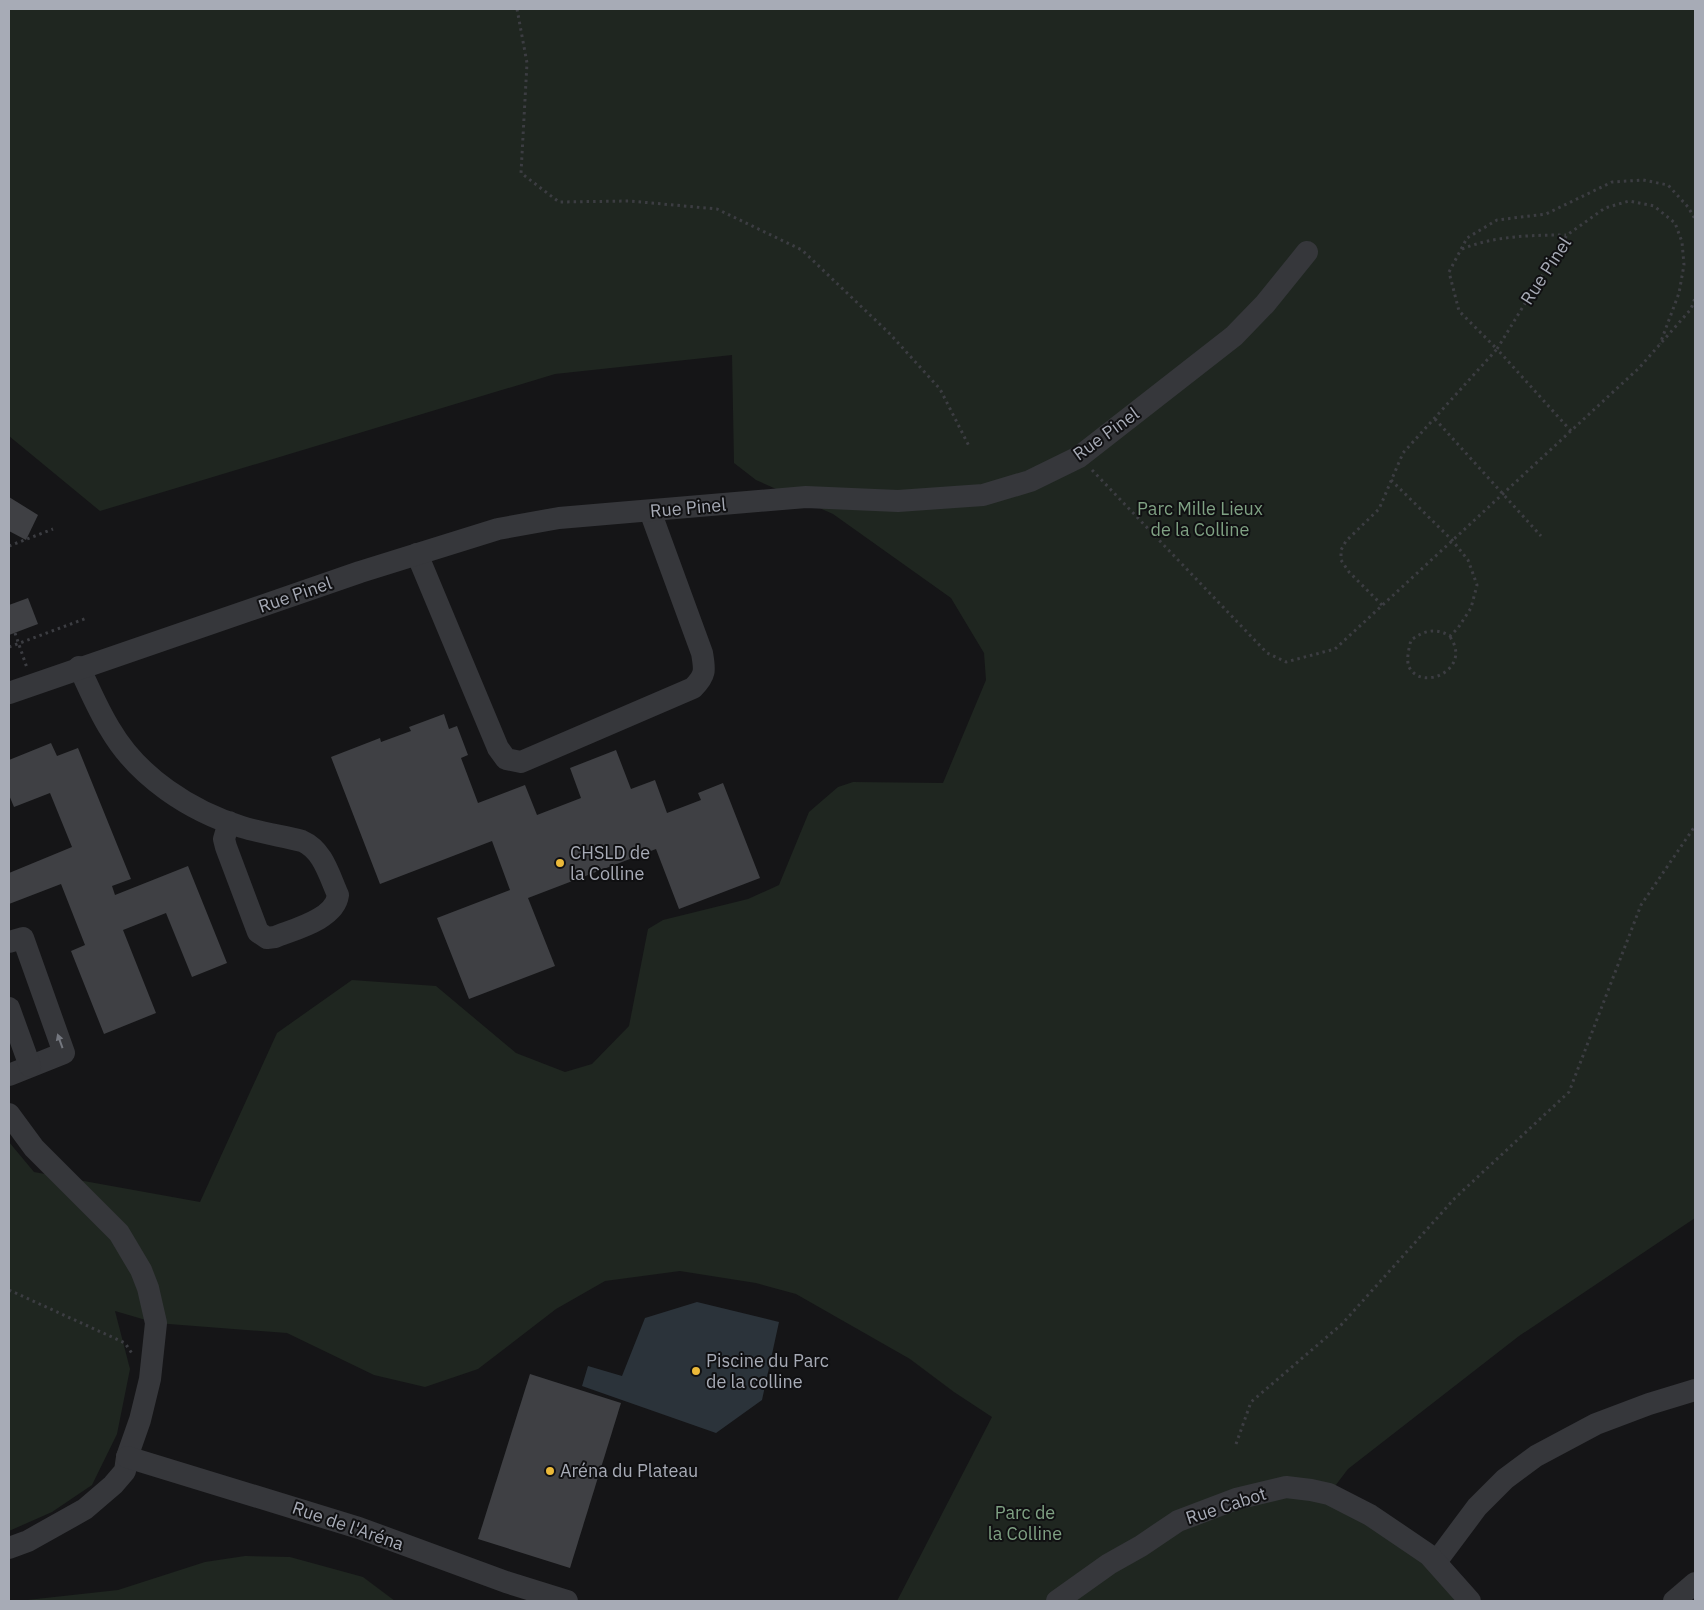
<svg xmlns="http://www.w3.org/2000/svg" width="1704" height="1610" font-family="'IBM Plex Sans',sans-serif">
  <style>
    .green { fill: #1f2620 }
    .water { fill: #2b333a }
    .building { fill: #3f4044 }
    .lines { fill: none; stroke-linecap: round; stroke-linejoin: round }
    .path { stroke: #3c3d42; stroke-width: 3; stroke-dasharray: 2.5 4; stroke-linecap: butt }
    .minor { stroke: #36373b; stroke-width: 22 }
    .oneway { fill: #74777f }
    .poi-dot { fill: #ebb939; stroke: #101012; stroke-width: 2 }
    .labels { text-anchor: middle; stroke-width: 4; stroke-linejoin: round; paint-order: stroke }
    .street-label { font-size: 18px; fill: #a7abb6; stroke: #101012 }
    .park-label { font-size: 18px; fill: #7fa183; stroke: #101012 }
    .poi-label { font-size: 18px; fill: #a7abb6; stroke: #101012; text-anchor: start }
  </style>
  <rect width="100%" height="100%" fill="#151517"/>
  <g class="green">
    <polygon points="9,9 1695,9 1695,1218 1519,1336 1348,1469 1329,1494 1436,1562 1470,1601 897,1601 992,1417 954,1392 910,1359 796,1294 756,1283 680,1271 605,1281 556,1309 478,1369 425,1387 374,1375 287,1333 156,1323 115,1311 130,1369 117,1434 92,1485 52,1512 9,1531 9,1142 34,1172 200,1202 277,1033 352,980 436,986 516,1053 565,1072 592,1064 629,1026 648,929 663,920 748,899 779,885 809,812 838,787 853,782 943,783 986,680 984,653 951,598 833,514 756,480 734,463 732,355 555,374 100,511 9,436"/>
    <polygon points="245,1556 290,1557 363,1577 395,1601 18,1601 118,1590 205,1562"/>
  </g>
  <polygon class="water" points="697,1302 779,1322 762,1400 716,1433 582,1386 588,1366 622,1376 645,1318"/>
  <g class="building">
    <polygon points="9,497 38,515 26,540 9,531"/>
    <polygon points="28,598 38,624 9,635 9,605"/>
    <polygon points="444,714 449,729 457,726 468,755 461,758 478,803 525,785 537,815 581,798 570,768 616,750 631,789 655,780 667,813 701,800 698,793 723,783 760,878 679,909 656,849 528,898 555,966 469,999 437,918 510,890 492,841 380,884 331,757 380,738 381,742 411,731 409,727"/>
    <polygon points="51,743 57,756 78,748 131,879 112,886 115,895 188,866 227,963 192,977 166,913 123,930 156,1013 104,1034 71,951 85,945 61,884 9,904 9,873 72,847 50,793 14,807 9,795 9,760"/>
    <polygon points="530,1374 621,1403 570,1568 478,1539"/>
  </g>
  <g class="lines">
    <g class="path">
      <polyline points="517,9 527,63 521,173 559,202 630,201 717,209 802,250 890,334 940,389 970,448"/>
      <path d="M1462 249C1494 236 1531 235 1566 235"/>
      <polyline points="1435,419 1541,536"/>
      <polyline points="1571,431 1497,349 1567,235 1605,208 1629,201 1654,206 1675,223 1682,242 1684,265 1679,293 1660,344"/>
      <polyline points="1092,470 1267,653 1286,662 1335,649 1639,368 1691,309 1695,298"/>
      <path d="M1391 480 1452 540 1468 560 1477 585 1471 608 1458 628 1450 636C1435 627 1424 631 1411 640 1409 648 1406 660 1409 667 1421 690 1462 673 1455 647 1454 643 1451 639 1450 636"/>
      <polyline points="9,546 53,529"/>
      <polyline points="1382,605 1349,572 1341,560 1341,550 1346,541 1379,509 1403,453 1497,349 1459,311 1449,272 1467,238 1497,220 1546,214 1612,182 1643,180 1668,185 1688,207 1695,219"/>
      <polyline points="15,633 27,668"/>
      <polyline points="9,647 87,618"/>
      <polyline points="9,1290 125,1343 133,1355"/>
      <polyline points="1236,1444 1251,1402 1342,1324 1455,1198 1569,1092 1641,905 1695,826"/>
    </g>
    <g class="minor">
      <path d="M417 554 498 748 506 759 521 762 693 688C706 675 705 670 702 653L650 511"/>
      <path d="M79 667C89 688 98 710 110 729 138 777 190 811 242 827 262 833 282 836 302 841 323 850 329 875 338 895 335 919 295 929 275 937L267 938 258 932 226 847 224 839 229 822"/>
      <polyline points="9,693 360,572 498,529 559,518 806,497 898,501 983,495 1030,481 1079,457 1234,336 1265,304 1307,252"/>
      <polyline points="9,942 23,938 64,1053 9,1075"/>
      <polyline points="9,1008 30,1066"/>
      <polyline points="9,1114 34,1148 119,1233 141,1270 148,1288 156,1323 150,1379 140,1420 127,1457 125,1471 113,1485 85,1509 28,1541 9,1548"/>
      <polyline points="127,1457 359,1528 506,1582 567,1601"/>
      <polyline points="1436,1562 1477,1507 1505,1479 1536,1456 1596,1424 1649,1404 1695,1390"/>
      <polyline points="1057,1601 1109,1564 1141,1546 1178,1521 1236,1499 1286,1487 1311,1490 1329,1494 1370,1515 1429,1555 1470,1601"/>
      <polyline points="1674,1601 1695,1583"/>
    </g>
  </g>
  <defs><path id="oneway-solid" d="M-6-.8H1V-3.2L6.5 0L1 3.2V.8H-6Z" transform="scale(1.25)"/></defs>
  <use class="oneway" href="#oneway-solid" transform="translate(60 1041) rotate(-110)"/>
  <g class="poi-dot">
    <circle cx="560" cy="863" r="5"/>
    <circle cx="696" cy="1371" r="5"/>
    <circle cx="550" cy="1471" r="5"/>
  </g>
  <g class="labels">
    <g class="street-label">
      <text transform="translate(1546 271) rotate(-57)" y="6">Rue Pinel</text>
      <text transform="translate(1106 434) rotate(-36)" y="6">Rue Pinel</text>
      <text transform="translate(688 508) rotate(-5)" y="6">Rue Pinel</text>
      <text transform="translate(295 595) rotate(-19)" y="6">Rue Pinel</text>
      <text transform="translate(1226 1506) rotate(-18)" y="6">Rue Cabot</text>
      <text transform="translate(348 1526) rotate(19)" y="6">Rue de l'Aréna</text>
    </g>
    <g class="park-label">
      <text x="1200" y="515">Parc Mille Lieux<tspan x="1200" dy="21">de la Colline</tspan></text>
      <text x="1025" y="1519">Parc de<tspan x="1025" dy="21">la Colline</tspan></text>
    </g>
    <g class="poi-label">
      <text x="570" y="859">CHSLD de<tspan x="570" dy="21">la Colline</tspan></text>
      <text x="706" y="1367">Piscine du Parc<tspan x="706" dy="21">de la colline</tspan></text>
      <text x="560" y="1477">Aréna du Plateau</text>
    </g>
  </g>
  <rect width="1704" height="1610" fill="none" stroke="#a7abb6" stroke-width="20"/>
</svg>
